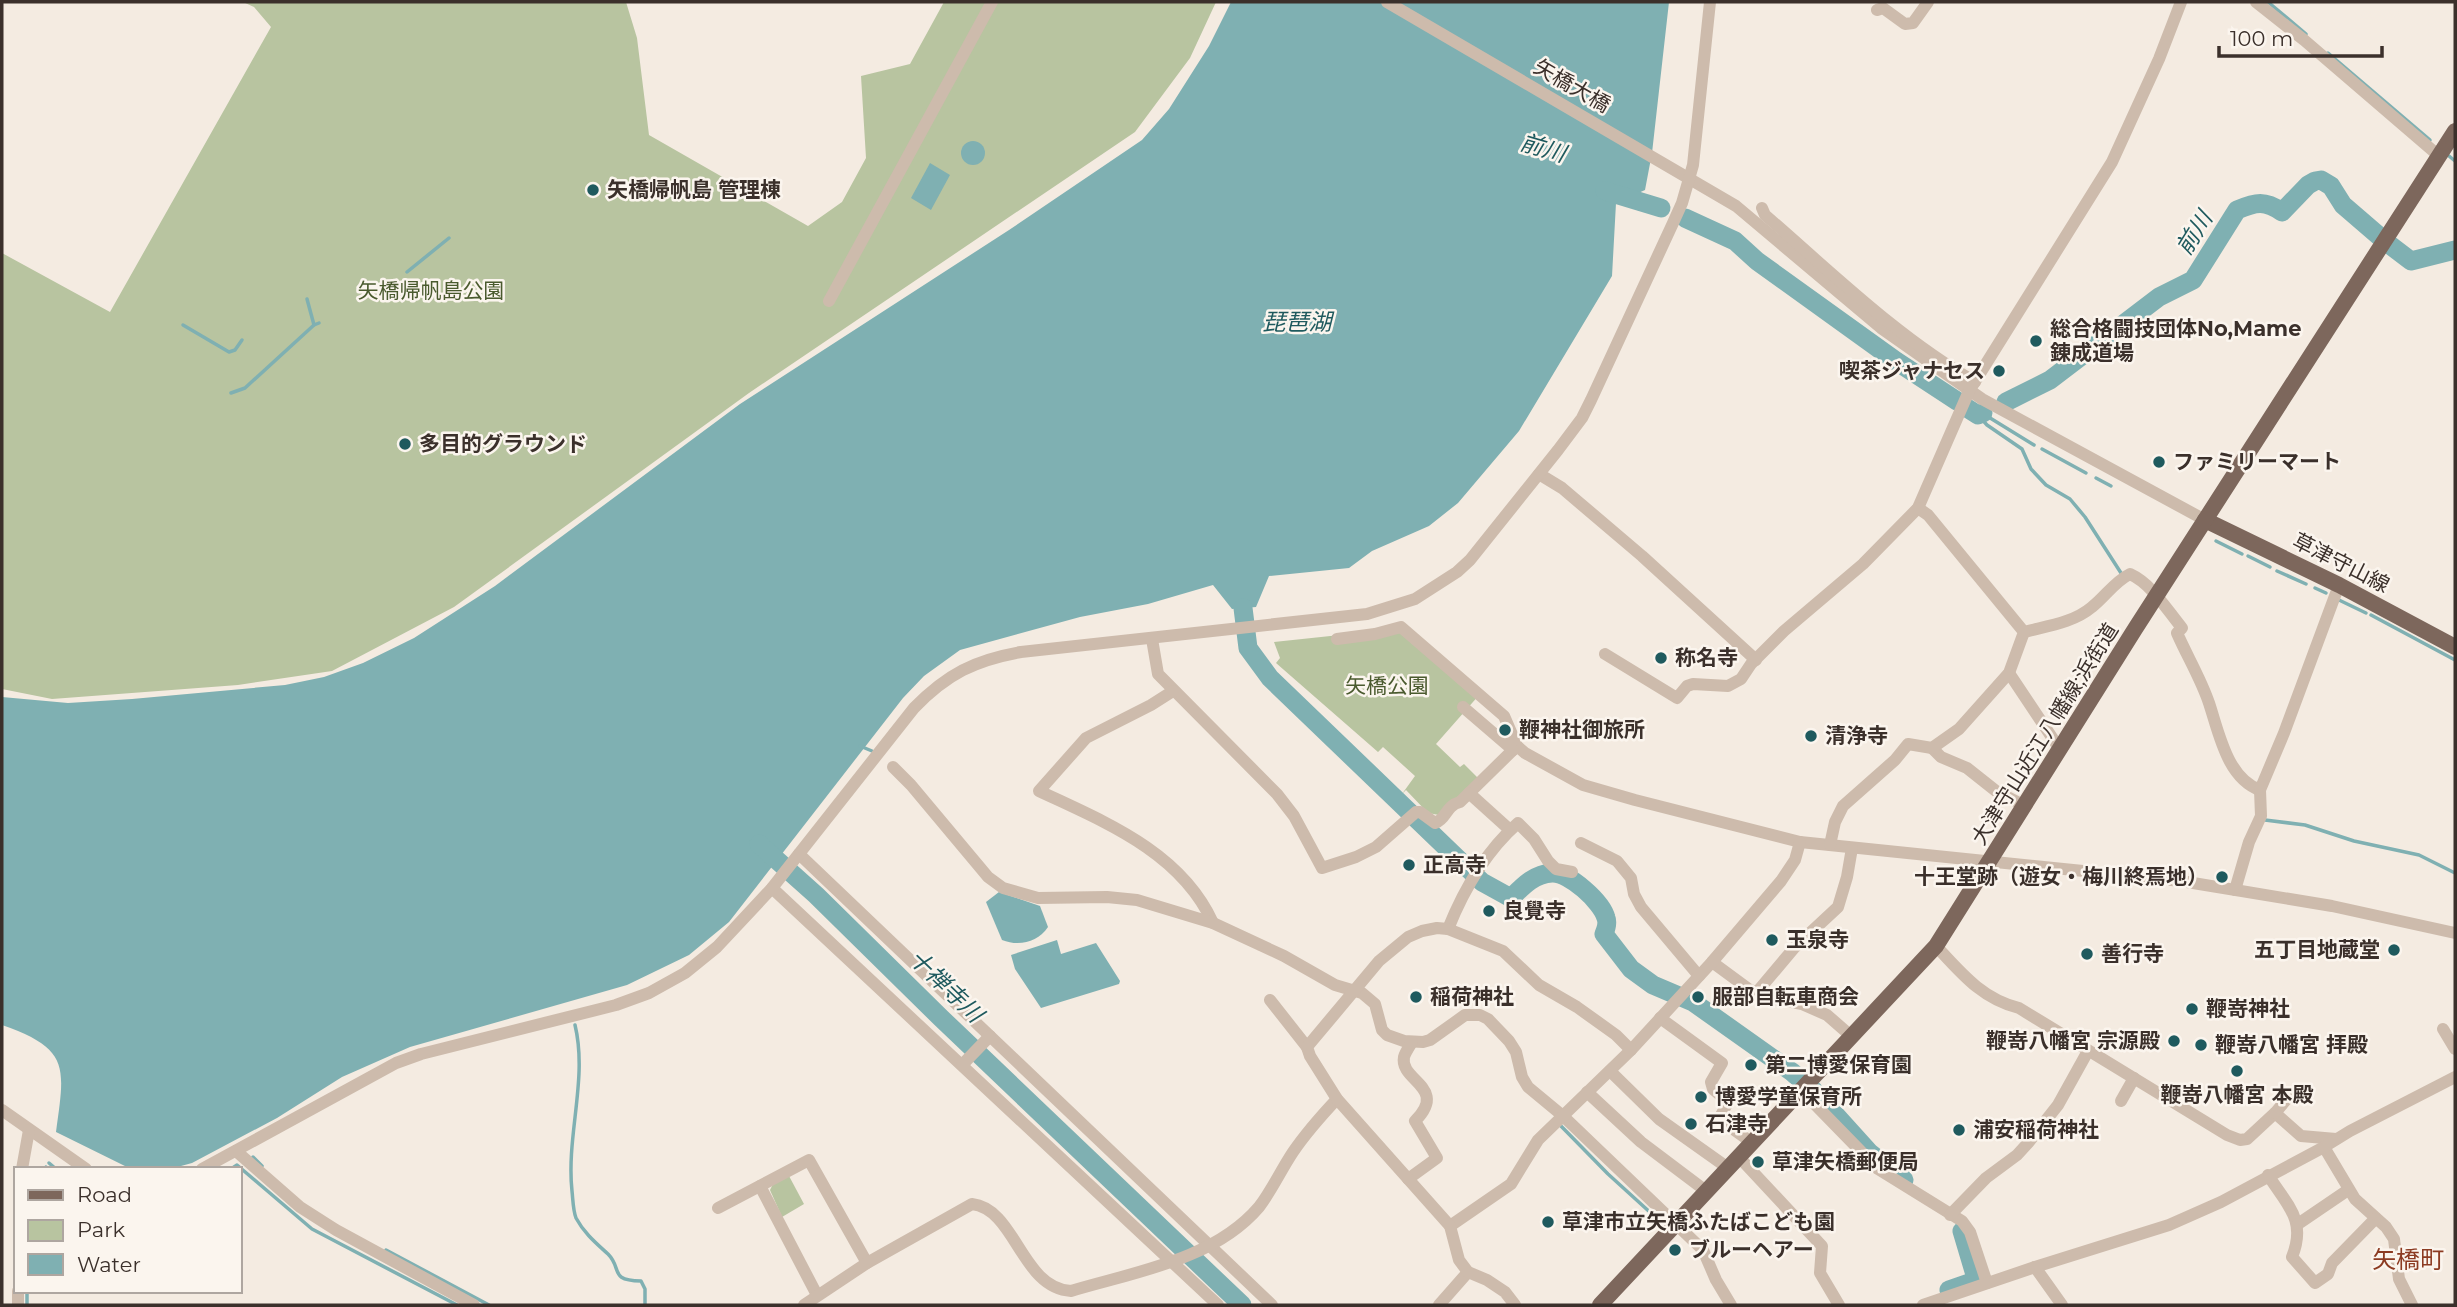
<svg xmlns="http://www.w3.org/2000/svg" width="2457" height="1307" font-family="Montserrat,'Noto Sans JP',sans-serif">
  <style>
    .green { fill: #b8c4a0 }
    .water { fill: #7fb0b2 }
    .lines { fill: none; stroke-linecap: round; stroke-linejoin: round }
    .stream { stroke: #7fb0b2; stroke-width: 3.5 }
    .river { stroke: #7fb0b2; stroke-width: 19 }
    .minor { stroke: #cdbbac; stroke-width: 12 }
    .major { stroke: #7d675c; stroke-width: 16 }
    .poi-dot { fill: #1f5a5e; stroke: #fbf5ee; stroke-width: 2.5 }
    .labels { text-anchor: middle; stroke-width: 5; stroke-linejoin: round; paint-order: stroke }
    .street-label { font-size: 21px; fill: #3b302b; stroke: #fbf5ee }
    .poi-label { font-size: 21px; font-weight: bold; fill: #3b302b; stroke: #fbf5ee; text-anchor: start }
    .park-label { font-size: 21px; fill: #4a5a2e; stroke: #fbf5ee }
    .water-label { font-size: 23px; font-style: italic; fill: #1f5a5e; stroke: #fbf5ee }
    .quarter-label { font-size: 24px; fill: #8c3b22; stroke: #fbf5ee }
  </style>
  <rect width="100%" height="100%" fill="#f4ebe1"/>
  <g class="green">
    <polygon points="243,2 626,2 637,38 649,135 808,226 842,202 866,158 861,76 910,64 944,2 1216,2 1190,58 1135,132 749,393 454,607 332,671 238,685 52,699 2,689 2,253 110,312 271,27 254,7"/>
    <polygon points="1401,623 1480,694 1436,744 1460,767 1464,764 1479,779 1439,815 1428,813 1406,790 1402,794 1415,776 1383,747 1378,752 1276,663 1280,658 1274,642 1368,632"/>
    <polygon points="789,1176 804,1204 782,1217 770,1190 774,1182"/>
  </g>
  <g class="water">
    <path d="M1231 2H1669L1652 153 1645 190 1616 203 1612 276 1519 431 1458 503 1429 526 1372 551 1349 568 1269 576 1256 607 1232 609 1213 585 1148 604 1080 617 960 650 924 676 903 698 729 922 689 955 627 985 410 1047 342 1077 277 1118 192 1163 170 1169H131L56 1132C65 1066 70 1049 2 1025V697L68 703 132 699 285 685 324 677 363 663 414 638 495 586 740 404 1009 230 1142 140 1169 109 1209 46Z"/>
    <circle cx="973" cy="153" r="12"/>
    <polygon points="930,163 950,175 931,210 911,198"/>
    <path d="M999 892 1040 906 1048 927C1038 942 1019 947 1002 940L986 902Z"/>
    <polygon points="1057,940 1061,954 1096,943 1120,981 1119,984 1041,1008 1015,969 1011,955"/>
  </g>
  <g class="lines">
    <g class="stream">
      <polyline points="2268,2 2306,34"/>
      <polyline points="2328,53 2430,140"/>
      <polyline points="2449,156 2455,161"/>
      <polyline points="407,272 449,238"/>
      <polyline points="307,299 314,325 319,323"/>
      <polyline points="183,325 229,352 235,350 242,340"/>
      <polyline points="231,393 245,388 314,325"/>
      <polyline points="1982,413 2034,445"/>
      <polyline points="1978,415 1987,425 2022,449 2031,469 2046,485 2070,499 2085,517 2121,573"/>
      <polyline points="2042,449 2086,473"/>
      <polyline points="2096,478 2111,486"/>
      <polyline points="2216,541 2242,554"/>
      <polyline points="2248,556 2270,567"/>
      <polyline points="2277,571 2306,584"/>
      <polyline points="2315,588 2326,593"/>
      <polyline points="2339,600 2366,613"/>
      <polyline points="2371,615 2455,660"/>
      <polyline points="860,746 872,751"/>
      <polyline points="2265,820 2305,825 2354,841 2419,855 2455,873"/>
      <path d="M575 1025C588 1079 566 1136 572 1191 573 1200 573 1210 576 1218 584 1233 596 1243 608 1254 623 1269 608 1280 641 1281L645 1289V1305"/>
      <polyline points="1559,1124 1608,1174 1664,1225"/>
      <polyline points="253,1157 262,1166"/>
      <polyline points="49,1163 56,1169"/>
      <polyline points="45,1169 46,1167"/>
      <polyline points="231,1169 237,1165 312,1229 457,1305"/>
      <polyline points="386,1250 489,1305"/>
      <polyline points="27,1291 27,1305"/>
    </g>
    <g class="river">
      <polyline points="1605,191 1661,208"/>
      <polyline points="1685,218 1735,241 1757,261 1896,361 1957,401"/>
      <polyline points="2390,245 2411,261 2455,250"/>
      <path d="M2006 402 2050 380 2159 297 2193 280 2237 210C2256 202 2265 200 2282 212L2308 185 2315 181 2321 180 2331 186 2343 205 2379 236"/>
      <polyline points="1967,408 1978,415 1983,413"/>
      <path d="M1243 608 1248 648 1270 678 1482 882 1511 898C1523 886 1534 874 1552 873 1569 872 1602 902 1606 918 1608 923 1606 929 1604 934L1631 969 1653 985 1693 1002 1792 1072 1814 1091 1870 1153 1904 1180"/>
      <polyline points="759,844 816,895 941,1018 1242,1305"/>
      <polyline points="1949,1290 1975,1281 1976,1278 1962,1231"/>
    </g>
    <g class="minor">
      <polyline points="1387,2 1736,206 1881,328 1982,399 2205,520"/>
      <polyline points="2256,2 2304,40 2439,156"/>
      <polyline points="1877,10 1883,8 1905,24 1913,23 1928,2"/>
      <path d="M1762 208 1765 215C1832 273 1897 337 1975 382"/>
      <polyline points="829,301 992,2"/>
      <polyline points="1539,474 1562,488 1642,556 1756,660"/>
      <path d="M2024 632C2047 626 2073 623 2092 607 2106 596 2114 582 2130 574 2152 584 2167 610 2182 628L2177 633C2187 656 2201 679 2209 703 2219 733 2227 778 2260 790"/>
      <path d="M1152 639 1158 674 1277 794 1294 816 1322 868 1356 857 1376 847 1416 812H1420L1435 823C1447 819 1445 806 1460 802L1517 746"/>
      <polyline points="1337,639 1375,634 1401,627 1504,716 1517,746 1525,753 1583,785 1635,800 1800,842 2181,881 2332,906 2455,933"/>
      <polyline points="1605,654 1677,698 1687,686 1693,684 1728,686 1741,679 1751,664 1784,631 1863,564 1918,508 1969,391 2112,162 2159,59 2181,2"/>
      <polyline points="2009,673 2059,748"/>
      <path d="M1173 691 1151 705 1086 738 1039 791C1105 822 1181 852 1213 923"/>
      <polyline points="1463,707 1513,750"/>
      <polyline points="1932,748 1941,757 1967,768 1996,791 2025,806"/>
      <polyline points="893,767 911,785 988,877 1003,888 1038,898 1107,897 1137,900 1213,923 1284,956 1335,985 1362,993 1375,1004 1382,1030 1387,1035 1404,1041 1423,1042 1430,1040 1465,1015 1480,1015 1488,1019 1509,1041 1516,1052 1522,1077 1528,1087 1563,1116 1703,1250 1716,1280 1731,1305"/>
      <polyline points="1469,793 1510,830"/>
      <polyline points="1581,843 1617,861 1631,878 1634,894 1641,907 1699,976"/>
      <polyline points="1830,845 1835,822 1843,806 1895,760 1908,744 1932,748 1959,729 2009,673 2024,632 1928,515 1918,508"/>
      <polyline points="799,854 1272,1305"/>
      <polyline points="772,888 1218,1305"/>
      <polyline points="2235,890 2249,842 2261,816 2260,790 2284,733 2339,585"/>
      <path d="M1448 929C1464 889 1485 852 1518 823L1534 839 1548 861 1556 869 1572 872"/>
      <path d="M1936 946C1961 973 1982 999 2019 1008L2227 1135 2240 1140 2247 1139 2275 1113 2301 1136 2336 1139"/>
      <polyline points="1712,962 1750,990 1776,999 1802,1004 1827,1015 1851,1036"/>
      <polyline points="1757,992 1795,947 1838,907 1847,877 1852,848"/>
      <polyline points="1270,1000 1307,1047"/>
      <polyline points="1660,1018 1722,1063 1711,1082 1713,1089 1728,1102 1719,1119 1751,1142"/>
      <polyline points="2443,1029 2455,1049"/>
      <polyline points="962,1065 990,1036"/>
      <polyline points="1610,1071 1659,1119 1728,1168"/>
      <polyline points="1800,1089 1878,1169 1962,1221 1970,1232 1987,1283"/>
      <polyline points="1587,1092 1641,1142 1706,1191"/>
      <polyline points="2121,1101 2134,1078"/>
      <polyline points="2,1110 86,1169"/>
      <polyline points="2275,1113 2291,1094"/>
      <polyline points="2324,1147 2355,1199 2386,1227 2394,1239 2399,1279 2412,1305"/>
      <polyline points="236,1151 300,1207 336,1230 474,1305"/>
      <polyline points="1738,1156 1822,1246 1820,1273 1839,1305"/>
      <polyline points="22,1169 29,1130"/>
      <path d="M202 1169 396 1063 421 1054 616 1005 649 993 685 973 717 947 772 888 914 708C947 674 975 660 1021 652L1367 614 1415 599 1457 572 1470 560 1558 450 1582 418 1591 400 1673 223 1682 203 1693 165 1710 2"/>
      <path d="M2268 1175C2287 1205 2307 1220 2292 1257L2315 1283 2328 1274 2332 1263 2375 1219"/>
      <path d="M1408 1179 1437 1158 1415 1121C1449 1087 1399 1081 1404 1057 1405 1053 1409 1047 1412 1042"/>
      <polyline points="760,1186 817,1295"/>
      <polyline points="718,1208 809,1160 867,1263"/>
      <polyline points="1950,1215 1986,1178 2017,1155 2028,1143 2058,1105 2088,1051"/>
      <polyline points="2298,1224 2348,1190"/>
      <polyline points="1450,1226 1511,1184 1538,1140 1631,1050 1712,962 1781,881 1795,860 1800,842"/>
      <polyline points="2035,1267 2062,1305"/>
      <polyline points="18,1305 18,1291"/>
      <path d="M804 1305 867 1263 972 1204C1016 1209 1021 1288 1071 1291 1134 1272 1214 1260 1259 1207 1272 1190 1281 1170 1293 1152 1306 1133 1321 1116 1337 1099"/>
      <polyline points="1439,1305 1468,1272"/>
      <polyline points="1515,1305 1505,1292 1487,1280 1468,1272 1459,1260 1450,1226 1337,1099 1310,1056 1307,1047 1379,961 1408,937 1422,931 1437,928 1448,929 1503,951 1539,985 1577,1007 1616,1035 1631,1050"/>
      <polyline points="1923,1305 2035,1267 2169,1225 2221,1202 2324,1147 2350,1131 2455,1077"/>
    </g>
    <g class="major">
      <polyline points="2205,520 2339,585 2455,647"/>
      <polyline points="1600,1305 1936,946 2135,629 2455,131"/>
    </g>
  </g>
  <g class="poi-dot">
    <circle cx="593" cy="190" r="7"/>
    <circle cx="2036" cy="341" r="7"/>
    <circle cx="1999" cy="371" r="7"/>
    <circle cx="405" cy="444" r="7"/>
    <circle cx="2159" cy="462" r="7"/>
    <circle cx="1661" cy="658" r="7"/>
    <circle cx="1505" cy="730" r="7"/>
    <circle cx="1811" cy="736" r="7"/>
    <circle cx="1409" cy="865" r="7"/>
    <circle cx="2222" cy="877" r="7"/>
    <circle cx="1489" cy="911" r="7"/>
    <circle cx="1772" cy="940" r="7"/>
    <circle cx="2394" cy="950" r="7"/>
    <circle cx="2087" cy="954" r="7"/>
    <circle cx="1416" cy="997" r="7"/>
    <circle cx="1698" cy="997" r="7"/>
    <circle cx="2192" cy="1009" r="7"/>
    <circle cx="2174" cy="1041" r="7"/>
    <circle cx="2201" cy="1045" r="7"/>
    <circle cx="1751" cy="1065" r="7"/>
    <circle cx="2237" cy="1071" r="7"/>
    <circle cx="1701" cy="1097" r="7"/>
    <circle cx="1691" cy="1124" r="7"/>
    <circle cx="1959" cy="1130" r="7"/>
    <circle cx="1758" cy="1162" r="7"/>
    <circle cx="1548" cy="1222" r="7"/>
    <circle cx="1675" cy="1250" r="7"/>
  </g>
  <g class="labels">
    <g class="street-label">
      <text transform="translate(1572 86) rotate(30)" y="7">矢橋大橋</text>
      <text transform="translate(2341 563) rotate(27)" y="7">草津守山線</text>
      <text transform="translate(2045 734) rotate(-58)" y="7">大津守山近江八幡線;浜街道</text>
    </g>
    <g class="poi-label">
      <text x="607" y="197">矢橋帰帆島 管理棟</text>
      <text x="2050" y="336">総合格闘技団体No,Mame<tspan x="2050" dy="24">錬成道場</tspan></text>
      <text x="1985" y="378" text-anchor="end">喫茶ジャナセス</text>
      <text x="419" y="451">多目的グラウンド</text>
      <text x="2173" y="469">ファミリーマート</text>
      <text x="1675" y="665">称名寺</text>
      <text x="1519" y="737">鞭神社御旅所</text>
      <text x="1825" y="743">清浄寺</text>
      <text x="1423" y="872">正高寺</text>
      <text x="2208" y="884" text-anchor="end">十王堂跡（遊女・梅川終焉地）</text>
      <text x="1503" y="918">良覺寺</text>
      <text x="1786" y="947">玉泉寺</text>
      <text x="2380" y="957" text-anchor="end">五丁目地蔵堂</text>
      <text x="2101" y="961">善行寺</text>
      <text x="1430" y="1004">稲荷神社</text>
      <text x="1712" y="1004">服部自転車商会</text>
      <text x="2206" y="1016">鞭嵜神社</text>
      <text x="2160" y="1048" text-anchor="end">鞭嵜八幡宮 宗源殿</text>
      <text x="2215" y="1052">鞭嵜八幡宮 拝殿</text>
      <text x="1765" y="1072">第二博愛保育園</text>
      <text x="2237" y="1102" text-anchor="middle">鞭嵜八幡宮 本殿</text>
      <text x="1715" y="1104">博愛学童保育所</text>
      <text x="1705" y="1131">石津寺</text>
      <text x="1973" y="1137">浦安稲荷神社</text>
      <text x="1772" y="1169">草津矢橋郵便局</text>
      <text x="1562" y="1229">草津市立矢橋ふたばこども園</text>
      <text x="1689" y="1257">ブルーヘアー</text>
    </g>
    <g class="park-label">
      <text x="431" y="298">矢橋帰帆島公園</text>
      <text x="1387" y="693">矢橋公園</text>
    </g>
    <g class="water-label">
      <text transform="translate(1543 148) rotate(16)" y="8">前川</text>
      <text transform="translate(2194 233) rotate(-58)" y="8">前川</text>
      <text x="1297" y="330">琵琶湖</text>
      <text transform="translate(946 986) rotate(44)" y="8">十禅寺川</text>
    </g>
    <g class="quarter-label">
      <text x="2408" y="1268">矢橋町</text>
    </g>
  </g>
  <rect width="2457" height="1307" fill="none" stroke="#3b302b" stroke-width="7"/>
  <rect x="14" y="1167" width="228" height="126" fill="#fbf5ee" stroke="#aea6a0" stroke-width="2"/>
  <rect x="28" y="1190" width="35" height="10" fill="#7d675c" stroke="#aea6a0" stroke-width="2"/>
  <text x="77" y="1202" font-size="21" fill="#3b302b">Road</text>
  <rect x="28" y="1220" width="35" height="21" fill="#b8c4a0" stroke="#aea6a0" stroke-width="2"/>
  <text x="77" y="1237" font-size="21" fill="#3b302b">Park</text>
  <rect x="28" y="1254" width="35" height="21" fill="#7fb0b2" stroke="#aea6a0" stroke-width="2"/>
  <text x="77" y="1272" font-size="21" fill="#3b302b">Water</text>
  <path d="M2219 46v10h163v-10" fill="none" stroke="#3b302b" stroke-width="3.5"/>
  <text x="2230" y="46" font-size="21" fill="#3b302b" stroke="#fbf5ee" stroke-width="5" paint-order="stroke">100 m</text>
</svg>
